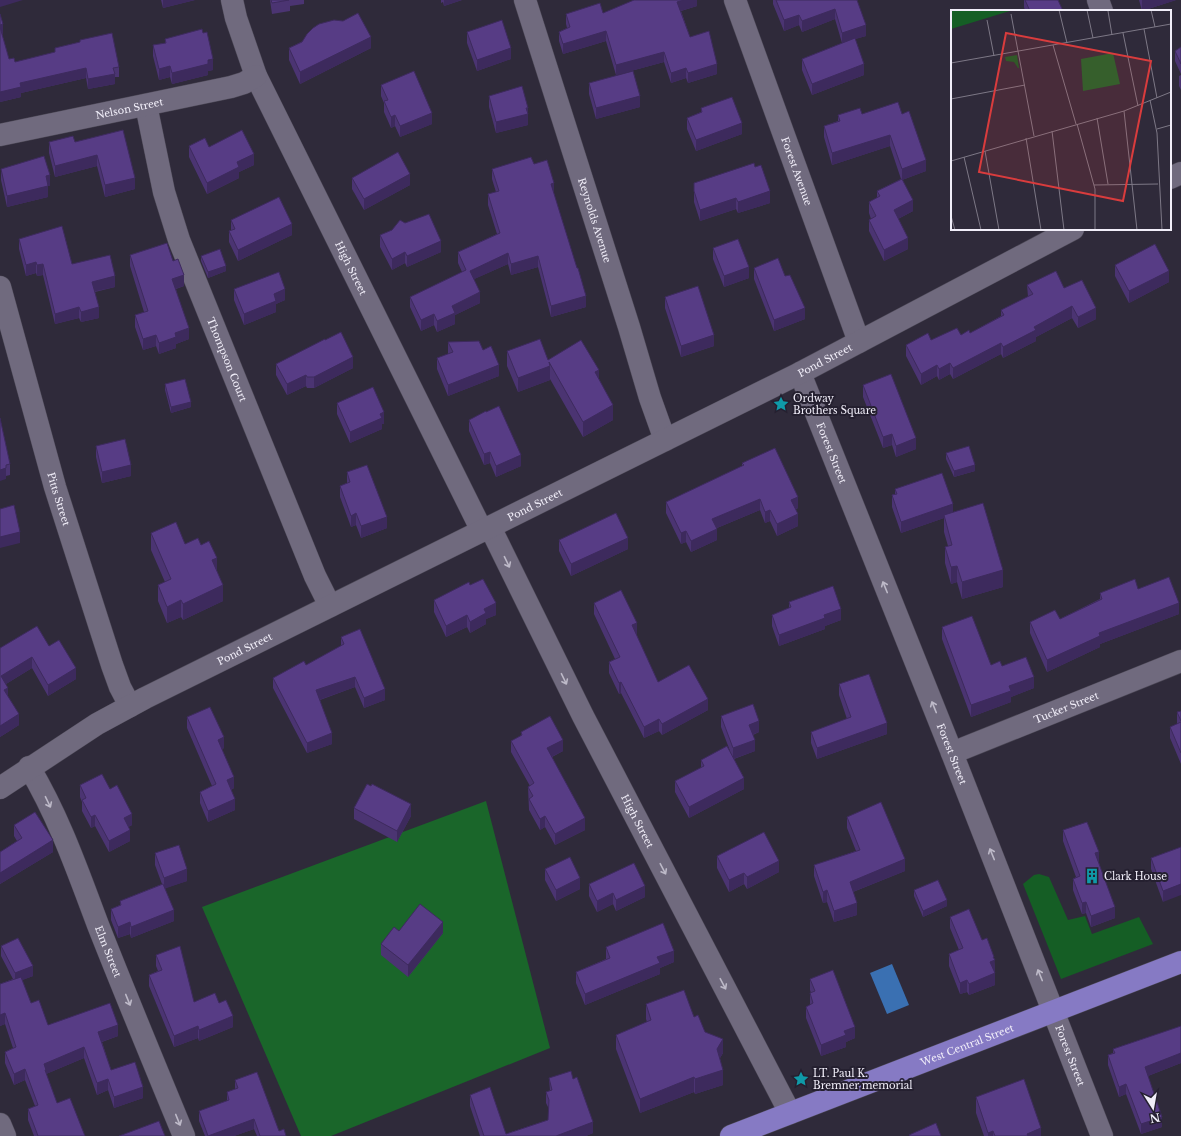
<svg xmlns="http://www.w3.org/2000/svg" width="1181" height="1136" font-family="'Libre Baskerville',serif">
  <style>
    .green { fill: #155e25 }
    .forest { fill: #1a662a }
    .water { fill: #3a70b2 }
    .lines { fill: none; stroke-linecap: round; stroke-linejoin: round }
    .minor-casing { stroke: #4b4755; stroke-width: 23 }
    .major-casing { stroke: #4b4755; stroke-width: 23 }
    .minor { stroke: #706a7e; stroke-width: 22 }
    .major { stroke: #867ac4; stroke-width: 22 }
    .wall { fill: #4b3472 }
    .shaded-wall { fill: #3d2a5d }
    .building { fill: #573c85; stroke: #3d2a5d }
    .oneway { stroke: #bdb9c8 }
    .labels { text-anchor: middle; stroke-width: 4; stroke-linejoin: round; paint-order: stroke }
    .street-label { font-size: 10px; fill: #f1eef9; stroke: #252030 }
    .poi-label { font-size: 10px; fill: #f1eef9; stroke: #252030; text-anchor: start }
    .inset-road { fill: none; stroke: #7d7886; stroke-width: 1 }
    .view { fill: #d93c3d; fill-opacity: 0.15; stroke: #d93c3d; stroke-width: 2 }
    .inset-edge { fill: none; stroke: #f1eef9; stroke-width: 2 }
  </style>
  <rect width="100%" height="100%" fill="#2f2a3a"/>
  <polygon class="green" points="1039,874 1049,877 1068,920 1085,916 1092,934 1139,917 1153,944 1061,979 1023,884 1034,875"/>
  <polygon class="forest" points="486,801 550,1048 331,1136 301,1136 202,907"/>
  <polygon class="water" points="892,964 909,1005 887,1014 870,973"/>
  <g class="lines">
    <defs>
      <g id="minor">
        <path id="s1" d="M232 0 236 18 256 76 482 531"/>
        <path id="s2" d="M525 0 629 327 650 398 665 440"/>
        <path id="s3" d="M735 0 859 342"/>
        <polyline points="1098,0 1102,11"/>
        <path id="s4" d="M146 105 164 192 179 240 315 576 330 606"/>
        <path id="s5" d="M0 135 231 87 244 83 256 76"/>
        <polyline points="1170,178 1181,173"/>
        <path id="s6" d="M0 287 55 487 112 665 120 687 130 706"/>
        <path id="s7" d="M800 373 952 753 1102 1136"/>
        <path id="s8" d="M490 527 583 716 790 1113"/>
        <path id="s9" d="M952 753 1181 661"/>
        <path id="s10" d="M29 767C59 817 78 872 98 925 126 996 155 1066 184 1136"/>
        <path id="s11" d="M0 788 97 724 145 698 800 373 1073 229"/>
        <polyline points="0,1124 5,1136"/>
      </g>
      <g id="major">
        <path id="s12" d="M731 1136 1181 962"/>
      </g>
    </defs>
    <use href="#minor" class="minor-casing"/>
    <use href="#major" class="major-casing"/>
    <use href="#minor" class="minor"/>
    <use href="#major" class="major"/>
  </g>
  <g class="wall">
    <polygon points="161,0 195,0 163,8"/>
    <polygon points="270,0 304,0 304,4 290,6 290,11 272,14"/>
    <polygon points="441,0 462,0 444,6 443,2 441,3"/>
    <polygon points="697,0 697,6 681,11 690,37 717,74 688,83 686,78 671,83 664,62 616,75 606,41 563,54 559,41 559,32 567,28 566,24 566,14 603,13"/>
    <polygon points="773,0 857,0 866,36 855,39 864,75 812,95 802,70 802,59 847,41 842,43 835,19 802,32 799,25 784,31 773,4"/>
    <polygon points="1024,0 1058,0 1063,11 1025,11 1024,7"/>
    <polygon points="1139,0 1176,0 1142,11"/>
    <polygon points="0,14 3,34 2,34 9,59 15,62 55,52 55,48 80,42 80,40 119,67 119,77 115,77 115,84 88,89 86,78 21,93 21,97 0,102"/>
    <polygon points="343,21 371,48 300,84 289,60 289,48"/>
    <polygon points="467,32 511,59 477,71 467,43"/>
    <polygon points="165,39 213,70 208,71 208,75 172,84 170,77 159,80 153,56 153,45 165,43"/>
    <polygon points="1181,47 1181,74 1175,61 1175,51"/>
    <polygon points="1181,75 1181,90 1179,86 1179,76"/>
    <polygon points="589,83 640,107 596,119 589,94"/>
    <polygon points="381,85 432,124 400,137 395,126 391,128 384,112 384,103 381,96"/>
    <polygon points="489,96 528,108 528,125 496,133 489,107"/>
    <polygon points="701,108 742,134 696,151 687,129 687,118 701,112"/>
    <polygon points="862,114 902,114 926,171 902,180 913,211 898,219 908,249 884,261 869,231 869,220 871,219 869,213 869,202 877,198 877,191 901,179 890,146 832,165 824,137 824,126 838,121 838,115"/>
    <polygon points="123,130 135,189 105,197 97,166 55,177 49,153 49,142 75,142"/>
    <polygon points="189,146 209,147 254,165 239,172 239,178 207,194 189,157"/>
    <polygon points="534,164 554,194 586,307 551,317 538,267 511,275 508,264 474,279 480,303 455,315 455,324 437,332 434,325 421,331 410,307 410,297 462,272 458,263 458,252 497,234 488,205 488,194 496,192 492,179 492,169"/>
    <polygon points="1,169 50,186 48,186 48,197 7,207 1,180"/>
    <polygon points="352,178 410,185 364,210 352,189"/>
    <polygon points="694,183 770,203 738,213 736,209 700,221 694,202"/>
    <polygon points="231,220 292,235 238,261 229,242 229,231 231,230"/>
    <polygon points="380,235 441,252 407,267 405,263 392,270 380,247"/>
    <polygon points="19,239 72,264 115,287 95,292 99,318 81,322 79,318 55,324 43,275 37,276 36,273 26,276 19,249"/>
    <polygon points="713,248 749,278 724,287 713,259"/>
    <polygon points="130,255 173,261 184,286 176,289 189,339 176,344 176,348 159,354 156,346 143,350 135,327 135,315 144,312 130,266"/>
    <polygon points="201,256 226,271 208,278 201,261"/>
    <polygon points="1115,265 1169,282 1129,303 1115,276"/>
    <polygon points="754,268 785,276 805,319 774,331 754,279"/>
    <polygon points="1027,285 1064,288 1096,319 1078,328 1072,318 1036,337 1036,341 1003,358 1001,354 953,379 950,374 939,380 937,376 921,385 906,356 906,345 970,333 1001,316 1001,310 1028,297"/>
    <polygon points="234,289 285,300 276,304 276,312 244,325 234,300"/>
    <polygon points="665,297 714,346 681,357 665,308"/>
    <polygon points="448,342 483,350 499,376 448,396 437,369 437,358 448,354"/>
    <polygon points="507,351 548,360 599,379 613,420 583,437 550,379 550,380 518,392 507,366"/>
    <polygon points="276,364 353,368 314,388 307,388 306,386 287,395 276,375"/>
    <polygon points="165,384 191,407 171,413 165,390"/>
    <polygon points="863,385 916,449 896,457 892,445 883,448 863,397"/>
    <polygon points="337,403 384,424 382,424 382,429 350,443 337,414"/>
    <polygon points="0,418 10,464 10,475 6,476 6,479"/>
    <polygon points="469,420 521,466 496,477 490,463 484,465 469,431"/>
    <polygon points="96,446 131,476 102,483 96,457"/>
    <polygon points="946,453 975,471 954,477 946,459"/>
    <polygon points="742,463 798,508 795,510 798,526 777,536 770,521 765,523 760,510 717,528 717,540 691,552 686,542 681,544 666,513 666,502 742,466"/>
    <polygon points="347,472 387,528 361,538 356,525 351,527 340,497 340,486 347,483"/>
    <polygon points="895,489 953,512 1003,587 962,599 957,582 951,584 945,563 945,547 948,546 944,532 944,518 901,533 892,507 892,495 895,494"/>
    <polygon points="151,533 185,544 201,545 217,571 223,601 183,620 181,617 167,623 158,601 158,585 165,582 151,550"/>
    <polygon points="559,540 628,549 571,576 559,551"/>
    <polygon points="470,585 496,615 486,619 486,624 470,633 467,627 446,637 434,612 434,600"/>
    <polygon points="1138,589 1179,614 1100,644 1100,647 1047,672 1030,633 1030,622 1060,619 1100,599 1100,593"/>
    <polygon points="789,602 841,620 825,626 825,629 779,646 772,626 772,615 789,608"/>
    <polygon points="594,603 637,634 636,634 658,682 708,710 662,735 659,731 644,738 621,693 619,694 609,673 609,662 615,659 594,614"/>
    <polygon points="942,627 991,665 1002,666 1034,688 1011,697 1011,702 971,717 942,639"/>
    <polygon points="341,637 385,700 364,708 355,687 320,700 332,744 307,753 273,688 273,678 306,665 341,646"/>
    <polygon points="49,646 76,679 48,696 32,668 6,684 8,697 19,725 0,737 0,648"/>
    <polygon points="839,684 887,734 817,759 811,743 811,732 847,719 839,695"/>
    <polygon points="1181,711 1181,764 1170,738 1170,727 1177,724 1177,712"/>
    <polygon points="721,716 759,732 753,735 755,751 734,759 744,789 689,818 675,792 675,781 701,768 701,760 730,751 721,727"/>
    <polygon points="187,717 224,748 222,749 234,788 231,790 235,810 208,822 200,803 200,792 212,786 187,728"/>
    <polygon points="521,732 563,751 552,757 585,830 555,845 545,827 540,830 529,810 528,787 530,786 511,752 511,741 521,736"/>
    <polygon points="80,785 110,789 132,825 128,827 130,841 109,852 95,826 91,828 82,811 82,802 80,797"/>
    <polygon points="354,808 411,816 397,842 354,819"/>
    <polygon points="847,817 905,871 853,892 857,915 834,922 827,902 823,903 814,876 814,865 856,851 847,828"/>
    <polygon points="14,825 53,852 0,884 0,852 17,841 14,836"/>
    <polygon points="1063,830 1099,863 1115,918 1091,927 1086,913 1082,914 1073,890 1073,879 1076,877 1063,841"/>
    <polygon points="1181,847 1163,902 1151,869 1151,858"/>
    <polygon points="155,853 187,881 165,888 174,921 131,938 130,934 118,938 111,920 111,909 120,905 120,901 162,884 155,865"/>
    <polygon points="717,856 779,872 747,889 744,884 729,892 717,868"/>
    <polygon points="545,869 580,889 556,901 545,880"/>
    <polygon points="589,884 645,897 616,911 613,904 597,912 589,896"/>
    <polygon points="914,890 947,906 923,917 914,896"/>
    <polygon points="950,917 982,940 994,957 995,971 994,971 995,985 969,995 967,992 960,994 949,966 949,954 959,950 950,928"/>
    <polygon points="399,931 443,933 408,977 381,955 381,944"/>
    <polygon points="1,946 33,976 22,980 31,1003 48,1025 118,1036 102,1042 111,1070 143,1098 114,1108 108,1090 97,1095 84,1058 46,1074 57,1103 85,1136 34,1136 28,1120 28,1109 35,1106 25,1080 14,1085 5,1063 5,1052 13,1048 5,1024 0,1026 0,984 13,979 1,956"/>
    <polygon points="606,947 674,962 660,968 660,974 585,1005 576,983 576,972 606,959"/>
    <polygon points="156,955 194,1002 219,1003 233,1027 199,1041 198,1038 174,1047 149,986 149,975 158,971 156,966"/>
    <polygon points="810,979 855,1038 846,1042 846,1047 821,1056 806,1018 806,1007 810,1005 810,993 811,993 810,990"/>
    <polygon points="646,1004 694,1017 705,1032 723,1053 720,1058 723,1085 695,1094 694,1092 640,1113 616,1049 616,1035 647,1022 646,1019"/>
    <polygon points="1181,1026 1181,1063 1148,1076 1162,1127 1141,1134 1126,1094 1119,1097 1108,1065 1108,1055 1113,1053 1113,1049"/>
    <polygon points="549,1078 573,1079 593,1133 586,1136 480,1136 470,1106 470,1095 506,1134 548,1120 549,1109 546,1103 546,1092 550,1091"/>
    <polygon points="235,1080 279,1131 286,1136 257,1136 254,1129 234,1136 205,1136 199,1121 199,1111 227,1101 227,1092 235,1089"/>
    <polygon points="976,1097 1041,1136 984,1136 976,1113"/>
  </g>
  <g class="shaded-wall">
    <polygon points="0,0 23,0 0,7"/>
    <polygon points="163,0 195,0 163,8"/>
    <polygon points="444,0 462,0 444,6"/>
    <polygon points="684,0 697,0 697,6 677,12 677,2"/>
    <polygon points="1142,0 1176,0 1142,11"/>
    <polygon points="835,9 835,19 802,32 802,21"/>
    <polygon points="799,15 799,25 784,31 784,20"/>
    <polygon points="3,24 3,34 0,35 0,25"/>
    <polygon points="866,25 866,36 842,43 842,33"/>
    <polygon points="606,31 606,41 563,54 563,44"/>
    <polygon points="371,37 371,48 300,84 300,72"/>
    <polygon points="511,48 511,59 477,71 477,60"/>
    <polygon points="664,52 664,62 616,75 616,65"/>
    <polygon points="213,59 213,70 208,71 208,75 172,84 172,73"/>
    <polygon points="717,64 717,74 688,83 688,73"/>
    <polygon points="864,64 864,75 812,95 812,84"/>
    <polygon points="170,66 170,77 159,80 159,69"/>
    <polygon points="86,68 86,78 21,93 21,97 0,102 0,92 20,83"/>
    <polygon points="686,68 686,78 671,83 671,73"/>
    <polygon points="115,74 115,84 88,89 88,79"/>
    <polygon points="640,96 640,107 596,119 596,108"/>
    <polygon points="528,108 528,125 496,133 496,122"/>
    <polygon points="432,113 432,124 400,137 400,126"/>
    <polygon points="395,115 395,126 391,128 391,117"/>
    <polygon points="742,123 742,134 696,151 696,140"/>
    <polygon points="890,135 890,146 832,165 832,153"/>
    <polygon points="254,154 254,165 239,172 239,178 207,194 207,183 237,162"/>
    <polygon points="97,155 97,166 55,177 55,166"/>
    <polygon points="926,160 926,171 902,180 902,169"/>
    <polygon points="410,174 410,185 364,210 364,199"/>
    <polygon points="50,175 50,186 48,186 48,197 7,207 7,196 46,176"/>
    <polygon points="135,178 135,189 105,197 105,185"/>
    <polygon points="554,183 554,194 551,184"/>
    <polygon points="770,191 770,203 738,213 738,202"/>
    <polygon points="736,198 736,209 700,221 700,210"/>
    <polygon points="913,200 913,211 894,221 894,210"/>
    <polygon points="292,224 292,235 238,261 238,250"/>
    <polygon points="908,238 908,249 884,261 884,250"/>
    <polygon points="441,241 441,252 407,267 407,256"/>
    <polygon points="405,252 405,263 392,270 392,259"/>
    <polygon points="508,253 508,264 470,281 470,271"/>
    <polygon points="538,256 538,267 511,275 511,264"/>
    <polygon points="36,262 36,273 26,276 26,265"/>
    <polygon points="43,264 43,275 37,276 37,265"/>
    <polygon points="226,266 226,271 208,278 208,272"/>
    <polygon points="749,267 749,278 724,287 724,276"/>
    <polygon points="1169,271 1169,282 1129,303 1129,291"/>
    <polygon points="184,275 184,286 172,290 172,279"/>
    <polygon points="115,276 115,287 92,292 92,282"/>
    <polygon points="285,289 285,300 276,304 276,312 244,325 244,314 274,294"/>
    <polygon points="480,292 480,303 455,315 455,324 437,332 437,321 452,306"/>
    <polygon points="586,296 586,307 551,317 551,306"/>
    <polygon points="1072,306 1072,318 1036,337 1036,341 1003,358 1003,347 1034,327"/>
    <polygon points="79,307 79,318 55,324 55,314"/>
    <polygon points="99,307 99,318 81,322 81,312"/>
    <polygon points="805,308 805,319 774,331 774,320"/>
    <polygon points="1096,308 1096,319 1078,328 1078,317"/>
    <polygon points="434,314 434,325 421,331 421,320"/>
    <polygon points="189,328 189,339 176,344 176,348 159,354 159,343 175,333"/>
    <polygon points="156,335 156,346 143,350 143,339"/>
    <polygon points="714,335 714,346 681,357 681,346"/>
    <polygon points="1001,343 1001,354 953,379 953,368"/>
    <polygon points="353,357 353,368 314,388 314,377"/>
    <polygon points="950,363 950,374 939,380 939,369"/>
    <polygon points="499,365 499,376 448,396 448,385"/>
    <polygon points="937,365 937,376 921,385 921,374"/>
    <polygon points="550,366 550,380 518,392 518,378"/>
    <polygon points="599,370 599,385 595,372"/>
    <polygon points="306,375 306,386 287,395 287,384"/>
    <polygon points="191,402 191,407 171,413 171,407"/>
    <polygon points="613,405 613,420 583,437 583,422"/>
    <polygon points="384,412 384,424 382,424 382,429 350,443 350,432 380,414"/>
    <polygon points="892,434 892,445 883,448 883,437"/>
    <polygon points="916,438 916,449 896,457 896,446"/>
    <polygon points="490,452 490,463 484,465 484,454"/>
    <polygon points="521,455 521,466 496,477 496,466"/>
    <polygon points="131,465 131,476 102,483 102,472"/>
    <polygon points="975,465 975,471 954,477 954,471"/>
    <polygon points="6,468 6,479 0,481 0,470"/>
    <polygon points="798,497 798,508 791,511 791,500"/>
    <polygon points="760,499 760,510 712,530 712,519"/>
    <polygon points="953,504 953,515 944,515 944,518 901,533 901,522"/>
    <polygon points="770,510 770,521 765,523 765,512"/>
    <polygon points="356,513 356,525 351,527 351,516"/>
    <polygon points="798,514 798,526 777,536 777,524"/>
    <polygon points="387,517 387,528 361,538 361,526"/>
    <polygon points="717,529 717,540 691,552 691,541"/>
    <polygon points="686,531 686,542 681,544 681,533"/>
    <polygon points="20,532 20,543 0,548 0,537"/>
    <polygon points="628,538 628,549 571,576 571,564"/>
    <polygon points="217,558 217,574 212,560"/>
    <polygon points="957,566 957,582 951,584 951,567"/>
    <polygon points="1003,570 1003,587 962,599 962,582"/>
    <polygon points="223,585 223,601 183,620 183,604"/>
    <polygon points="181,600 181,617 167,623 167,607"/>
    <polygon points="496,603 496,615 486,619 486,624 470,633 470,622 484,609"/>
    <polygon points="1179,603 1179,614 1100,644 1100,647 1047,672 1047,660 1099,633"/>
    <polygon points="841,609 841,620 825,626 825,629 779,646 779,635 824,615"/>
    <polygon points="467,615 467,627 446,637 446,626"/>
    <polygon points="637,623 637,634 632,636 632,625"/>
    <polygon points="32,657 32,668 1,687 1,676"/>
    <polygon points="76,668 76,679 48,696 48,685"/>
    <polygon points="355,677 355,687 316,701 316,690"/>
    <polygon points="1034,677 1034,688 1011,697 1011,702 971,717 971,705 1009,686"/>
    <polygon points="621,682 621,693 619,694 619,683"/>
    <polygon points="8,688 8,699 4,690"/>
    <polygon points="385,689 385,700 364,708 364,698"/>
    <polygon points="708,699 708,710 662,735 662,724"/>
    <polygon points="19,714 19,725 0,737 0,726"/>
    <polygon points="659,719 659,731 644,738 644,727"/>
    <polygon points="759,721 759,732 749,736 749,725"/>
    <polygon points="887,723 887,734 817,759 817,748"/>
    <polygon points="332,733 332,744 307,753 307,743"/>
    <polygon points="224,737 224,748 218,751 218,740"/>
    <polygon points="563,740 563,751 547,759 547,748"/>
    <polygon points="755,740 755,751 733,759 733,748"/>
    <polygon points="234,777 234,788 227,792 227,780"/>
    <polygon points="744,778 744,789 689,818 689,807"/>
    <polygon points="235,799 235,810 208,822 208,811"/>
    <polygon points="411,804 411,816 397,842 397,831"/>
    <polygon points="132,814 132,825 124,829 124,818"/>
    <polygon points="95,815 95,826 91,828 91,817"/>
    <polygon points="545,816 545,827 540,830 540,819"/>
    <polygon points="585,818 585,830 555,845 555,834"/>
    <polygon points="130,830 130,841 109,852 109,841"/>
    <polygon points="53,840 53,852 0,884 0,873"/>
    <polygon points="1099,852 1099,864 1095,853"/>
    <polygon points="905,859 905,871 850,893 850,882"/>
    <polygon points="779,861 779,872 747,889 747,877"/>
    <polygon points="187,869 187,881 164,889 164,878"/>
    <polygon points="744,873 744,884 729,892 729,880"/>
    <polygon points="580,878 580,889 556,901 556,890"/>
    <polygon points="1181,884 1181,895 1163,902 1163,891"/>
    <polygon points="645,886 645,897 616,911 616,900"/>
    <polygon points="827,890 827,902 823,903 823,892"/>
    <polygon points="613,893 613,904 597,912 597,901"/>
    <polygon points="947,900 947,906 923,917 923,911"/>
    <polygon points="1086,902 1086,913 1082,914 1082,903"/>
    <polygon points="857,903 857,915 834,922 834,911"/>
    <polygon points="1115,907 1115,918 1091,927 1091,916"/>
    <polygon points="174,910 174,921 131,938 131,927"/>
    <polygon points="130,922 130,934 118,938 118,927"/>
    <polygon points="443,922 443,933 408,977 408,965"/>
    <polygon points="674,951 674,962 660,968 660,974 585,1005 585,994 657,957"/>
    <polygon points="993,957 994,957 995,971 990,973 990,962"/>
    <polygon points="33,966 33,976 15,983 15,973"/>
    <polygon points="995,973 995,985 969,995 969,984"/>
    <polygon points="967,980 967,992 960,994 960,983"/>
    <polygon points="5,1013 5,1024 0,1026 0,1015"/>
    <polygon points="233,1016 233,1027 199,1041 199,1030"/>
    <polygon points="118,1025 118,1036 98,1043 98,1032"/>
    <polygon points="198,1026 198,1038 174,1047 174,1036"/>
    <polygon points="855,1027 855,1038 846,1042 846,1047 821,1056 821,1045 844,1031"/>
    <polygon points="723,1039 723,1053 717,1063 717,1049"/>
    <polygon points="84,1047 84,1058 46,1074 46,1081 44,1064"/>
    <polygon points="1181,1053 1181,1063 1145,1077 1145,1067"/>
    <polygon points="25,1069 25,1080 14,1085 14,1074"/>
    <polygon points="723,1070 723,1085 695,1094 695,1079"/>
    <polygon points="694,1077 694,1092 640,1113 640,1099"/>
    <polygon points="108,1079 108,1090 97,1095 97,1083"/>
    <polygon points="1126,1084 1126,1094 1119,1097 1119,1087"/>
    <polygon points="143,1087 143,1098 114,1108 114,1097"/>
    <polygon points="1162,1117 1162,1127 1141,1134 1141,1124"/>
    <polygon points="254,1119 254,1129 234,1136 208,1136"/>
    <polygon points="593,1122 593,1133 586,1136 556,1136"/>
    <polygon points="1041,1128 1041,1136 1027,1136 1027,1134"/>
    <polygon points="993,1131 993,1136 988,1136 988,1133"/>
  </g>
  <g class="building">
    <polygon points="271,0 289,0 272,3"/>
    <polygon points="634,0 684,0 677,2 690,37 709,31 717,64 688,73 686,68 671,73 664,52 616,65 606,31 563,44 559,32 570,27 566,14 600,3 603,13"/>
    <polygon points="776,0 857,0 866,25 842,33 835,9 802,21 799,15 784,20"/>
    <polygon points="1025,0 1058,0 1063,11 1030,11"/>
    <polygon points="358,13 371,37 300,72 289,48 302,42 307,34 313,28 319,24 334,20 343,21"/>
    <polygon points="0,14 3,24 0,25"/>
    <polygon points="502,20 511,48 477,60 467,32"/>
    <polygon points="0,27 9,59 14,58 15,62 55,52 55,48 80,42 80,40 112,33 119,67 113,68 115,74 88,79 86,68 20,83 21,87 0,92"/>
    <polygon points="202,29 203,33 207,32 213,59 208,60 208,64 172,73 170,66 159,69 153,45 166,43 165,39"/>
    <polygon points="855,38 864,64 812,84 802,59"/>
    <polygon points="1181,47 1181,64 1175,51"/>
    <polygon points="414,71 432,113 400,126 395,115 391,117 384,101 388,100 381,85"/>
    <polygon points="633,71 640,96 596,108 589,83"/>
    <polygon points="522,86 528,108 526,108 528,114 496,122 489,96"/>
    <polygon points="732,97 742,123 696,140 687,118 702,112 701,108"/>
    <polygon points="898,102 902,114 909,111 926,160 902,169 890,135 832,153 824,126 840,121 838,115 860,108 862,114"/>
    <polygon points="123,130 135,178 105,185 97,155 55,166 49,142 73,136 75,142"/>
    <polygon points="242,130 254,154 237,162 239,167 207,183 189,146 205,138 209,147"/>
    <polygon points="398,152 410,174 364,199 352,178"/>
    <polygon points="44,156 50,175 46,176 48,186 7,196 1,169"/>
    <polygon points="531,157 534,164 547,160 554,183 551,184 577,268 578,268 586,296 551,306 538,256 511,264 508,253 470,271 480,292 452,306 455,313 437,321 434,314 421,320 410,297 466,270 458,252 500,233 488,194 499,191 492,169"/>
    <polygon points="754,163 755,167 761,165 770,191 738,202 736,198 700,210 694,191 694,183"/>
    <polygon points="902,179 913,200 894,210 908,238 884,250 869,220 876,216 869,202 880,196 877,191"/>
    <polygon points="279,197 292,224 238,250 229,231 235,229 231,220"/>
    <polygon points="429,214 441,241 407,256 405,252 392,259 380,235 392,230 400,220 405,223"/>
    <polygon points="62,226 72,264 110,255 115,276 92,282 99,307 81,312 79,307 55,314 43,264 37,265 36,262 26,265 19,239"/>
    <polygon points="738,239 749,267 724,276 713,248"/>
    <polygon points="167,243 173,261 178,259 184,275 172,279 189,328 175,333 176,337 159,343 156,335 143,339 135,315 148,311 130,255"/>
    <polygon points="1155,244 1169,271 1129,291 1115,265"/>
    <polygon points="220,249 226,266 208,272 201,256"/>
    <polygon points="778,258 785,276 790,275 805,308 774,320 754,268"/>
    <polygon points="1056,271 1064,288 1082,280 1096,308 1078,317 1072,306 1034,327 1036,330 1003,347 1001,343 953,368 950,363 939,369 937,365 921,374 906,345 928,333 931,340 957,328 961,335 969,330 970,333 1004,315 1001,310 1033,294 1027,285"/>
    <polygon points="279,272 285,289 274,294 276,301 244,314 234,289"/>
    <polygon points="698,286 714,335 681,346 665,297"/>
    <polygon points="341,332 353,357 314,377 307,377 306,375 287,384 276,364 325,339 325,340"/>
    <polygon points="540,339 548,360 581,340 599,370 595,372 613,405 583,422 549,362 550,366 518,378 507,351"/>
    <polygon points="479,341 483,350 491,346 499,365 448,385 437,358 453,352 448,342"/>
    <polygon points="891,374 916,438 896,446 892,434 883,437 863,385"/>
    <polygon points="185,379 191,402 171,407 165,384"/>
    <polygon points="373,387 384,412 380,414 382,418 350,432 337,403"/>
    <polygon points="499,406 521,455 496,466 490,452 484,454 469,420 486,411 486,412"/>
    <polygon points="0,418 10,464 6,465 6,468 0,470"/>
    <polygon points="125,439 131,465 102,472 96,446"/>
    <polygon points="969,446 975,465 954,471 946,453"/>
    <polygon points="775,448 798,497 791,500 798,514 777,524 770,510 765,512 760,499 712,519 717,529 691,541 686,531 681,533 666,502 744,465 742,463"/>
    <polygon points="367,465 387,517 361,526 356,513 351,516 340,486 350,482 347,472"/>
    <polygon points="942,473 953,504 901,522 892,495 897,494 895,489"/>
    <polygon points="983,503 1003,570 962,582 957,566 951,567 945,547 952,545 944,515"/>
    <polygon points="14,505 20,532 0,537 0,509"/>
    <polygon points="616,513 628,538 571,564 559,540"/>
    <polygon points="176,522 185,544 198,538 201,545 209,541 217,558 212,560 223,585 183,604 181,600 167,607 158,585 171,579 151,533"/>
    <polygon points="1169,577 1179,603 1099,633 1100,636 1047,660 1030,622 1055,610 1060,619 1102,599 1100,593 1135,579 1138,589"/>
    <polygon points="483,579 496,603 484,609 486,613 470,622 467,615 446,626 434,600 469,582 470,585"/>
    <polygon points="833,586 841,609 824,615 825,618 779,635 772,615 791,607 789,602"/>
    <polygon points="621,590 637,623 632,625 658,682 689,665 708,699 662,724 659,719 644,727 621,682 619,683 609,662 620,657 594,603"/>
    <polygon points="972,616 991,665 1000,661 1002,666 1026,657 1034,677 1009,686 1011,691 971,705 942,627"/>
    <polygon points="37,626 49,646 59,640 76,668 48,685 32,657 1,676 8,688 4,690 19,714 0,726 0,648"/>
    <polygon points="360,629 385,689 364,698 355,677 316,690 332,733 307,743 273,678 304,661 306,665 344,644 341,637"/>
    <polygon points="869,674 887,723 817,748 811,732 851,717 839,684"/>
    <polygon points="753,704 759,721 749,725 755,740 733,748 721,716"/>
    <polygon points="210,707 224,737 218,740 234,777 227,780 235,799 208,811 200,792 216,784 187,717"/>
    <polygon points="1181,711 1181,721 1177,712"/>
    <polygon points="550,716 563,740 547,748 585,818 555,834 545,816 540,819 529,799 533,796 528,787 534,783 511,741 522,735 521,732"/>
    <polygon points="1181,722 1181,753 1170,727"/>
    <polygon points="727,746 744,778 689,807 675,781 704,766 701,760"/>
    <polygon points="102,774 110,789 117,785 132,814 124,818 130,830 109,841 95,815 91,817 82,800 86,798 80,785"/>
    <polygon points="367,784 371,786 372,784 411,804 397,831 354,808"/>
    <polygon points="881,802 905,859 850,882 857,903 834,911 827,890 823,892 814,865 860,850 847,817"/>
    <polygon points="35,812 53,840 0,873 0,852 22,838 14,825"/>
    <polygon points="1087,822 1099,852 1095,853 1115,907 1091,916 1086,902 1082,903 1073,879 1080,876 1063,830"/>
    <polygon points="764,832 779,861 747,877 744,873 729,880 717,856"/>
    <polygon points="179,845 187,869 164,878 155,853"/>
    <polygon points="1181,847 1181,884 1163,891 1151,858"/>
    <polygon points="570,857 580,878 556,890 545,869"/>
    <polygon points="634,863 645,886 616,900 613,893 597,901 589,884"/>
    <polygon points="938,880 947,900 923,911 914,890"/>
    <polygon points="163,884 174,910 131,927 130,922 118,927 111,909 121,905 120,901"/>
    <polygon points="420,904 443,922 408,965 381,944 394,927 399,931"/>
    <polygon points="969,909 982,940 987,938 994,957 993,957 995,960 990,962 995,973 969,984 967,980 960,983 949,954 963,948 950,917"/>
    <polygon points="663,923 674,951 657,957 660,963 585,994 576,972 610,958 606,947"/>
    <polygon points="18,938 33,966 15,973 1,946"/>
    <polygon points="180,946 194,1002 215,993 219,1003 226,1000 233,1016 199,1030 198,1026 174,1036 149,975 162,970 156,955"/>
    <polygon points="833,970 855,1027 844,1031 846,1035 821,1045 806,1007 813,1003 810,993 815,991 810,979"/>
    <polygon points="21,977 31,1003 39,1000 48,1025 110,1003 118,1025 98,1032 111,1070 135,1062 143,1087 114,1097 108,1079 97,1083 84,1047 44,1064 46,1070 45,1070 57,1103 70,1098 85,1136 38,1136 28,1109 38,1105 25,1069 14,1074 5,1052 16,1047 5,1013 0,1015 0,984"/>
    <polygon points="684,990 694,1017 698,1015 705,1032 723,1039 717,1049 723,1070 695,1079 694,1077 640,1099 616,1035 651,1020 646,1004"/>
    <polygon points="1181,1026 1181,1053 1145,1067 1162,1117 1141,1124 1126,1084 1119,1087 1108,1055 1115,1053 1113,1049"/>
    <polygon points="571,1071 573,1079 577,1077 593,1122 556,1136 484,1136 470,1095 490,1087 506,1134 548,1120 549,1100 546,1092 552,1090 549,1078"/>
    <polygon points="257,1072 279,1131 284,1129 286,1136 260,1136 254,1119 208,1136 199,1111 229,1100 227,1092 238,1088 235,1080"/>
    <polygon points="1024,1079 1041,1128 1027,1134 1028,1136 995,1136 993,1131 988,1133 976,1097"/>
    <polygon points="159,1121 165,1136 119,1136"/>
    <polygon points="936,1123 941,1136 910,1136 909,1135"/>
  </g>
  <defs><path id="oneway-shaft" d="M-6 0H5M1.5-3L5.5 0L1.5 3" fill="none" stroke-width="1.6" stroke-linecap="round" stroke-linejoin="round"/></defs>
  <g class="oneway">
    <use href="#oneway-shaft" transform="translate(507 562) rotate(64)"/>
    <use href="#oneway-shaft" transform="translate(885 587) rotate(-112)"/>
    <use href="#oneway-shaft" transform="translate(564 679) rotate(64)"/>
    <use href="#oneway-shaft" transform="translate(934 707) rotate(-112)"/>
    <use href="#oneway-shaft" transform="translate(48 802) rotate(64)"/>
    <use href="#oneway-shaft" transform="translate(992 854) rotate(-112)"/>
    <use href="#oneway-shaft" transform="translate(663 869) rotate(62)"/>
    <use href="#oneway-shaft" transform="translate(1040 975) rotate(-112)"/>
    <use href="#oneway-shaft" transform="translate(723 984) rotate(62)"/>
    <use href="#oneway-shaft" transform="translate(128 1000) rotate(68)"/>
    <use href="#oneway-shaft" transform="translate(178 1120) rotate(68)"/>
  </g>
  <defs>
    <symbol id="sight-bare" viewBox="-9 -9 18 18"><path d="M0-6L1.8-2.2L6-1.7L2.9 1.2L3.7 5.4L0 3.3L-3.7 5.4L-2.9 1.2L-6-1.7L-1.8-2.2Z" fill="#0f9aa8" stroke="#252030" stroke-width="2.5" paint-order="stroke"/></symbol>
    <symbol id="building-bare" viewBox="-9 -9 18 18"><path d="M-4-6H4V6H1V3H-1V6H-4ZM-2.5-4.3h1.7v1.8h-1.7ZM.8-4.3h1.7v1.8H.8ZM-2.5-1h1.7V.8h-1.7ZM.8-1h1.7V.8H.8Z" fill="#0f9aa8" stroke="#252030" stroke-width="2.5" paint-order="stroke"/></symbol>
  </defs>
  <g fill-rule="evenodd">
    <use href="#sight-bare" x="770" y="393" width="22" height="22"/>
    <use href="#building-bare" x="1081" y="865" width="22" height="22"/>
    <use href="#sight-bare" x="790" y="1068" width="22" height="22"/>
  </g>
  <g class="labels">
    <g class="street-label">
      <text dy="4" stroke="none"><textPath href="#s5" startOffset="132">Nelson Street</textPath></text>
      <text dy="4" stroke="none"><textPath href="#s3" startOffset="182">Forest Avenue</textPath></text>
      <text dy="4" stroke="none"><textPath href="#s2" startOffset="231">Reynolds Avenue</textPath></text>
      <text dy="4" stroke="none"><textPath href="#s1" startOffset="294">High Street</textPath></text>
      <text dy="4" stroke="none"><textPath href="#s4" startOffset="268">Thompson Court</textPath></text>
      <text dy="4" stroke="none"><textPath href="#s11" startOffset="930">Pond Street</textPath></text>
      <text dy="4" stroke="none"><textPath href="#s7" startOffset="86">Forest Street</textPath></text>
      <text dy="4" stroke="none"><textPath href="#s6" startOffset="220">Pitts Street</textPath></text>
      <text dy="4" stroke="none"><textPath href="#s11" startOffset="606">Pond Street</textPath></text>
      <text dy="4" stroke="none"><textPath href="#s11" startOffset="282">Pond Street</textPath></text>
      <text dy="4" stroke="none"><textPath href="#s9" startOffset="123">Tucker Street</textPath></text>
      <text dy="4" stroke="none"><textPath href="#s7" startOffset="410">Forest Street</textPath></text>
      <text dy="4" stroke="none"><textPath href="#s8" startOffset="329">High Street</textPath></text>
      <text dy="4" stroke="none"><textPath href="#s10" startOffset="201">Elm Street</textPath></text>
      <text dy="4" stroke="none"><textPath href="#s12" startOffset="253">West Central Street</textPath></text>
      <text dy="4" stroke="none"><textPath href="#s7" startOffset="734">Forest Street</textPath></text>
    </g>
    <g class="poi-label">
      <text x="793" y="402">Ordway<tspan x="793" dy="12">Brothers Square</tspan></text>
      <text x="1104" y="880">Clark House</text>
      <text x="813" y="1077">LT. Paul K.<tspan x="813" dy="12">Bremner memorial</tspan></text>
    </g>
  </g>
  <g transform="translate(951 10)">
    <rect width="220" height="220" fill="#2f2a3a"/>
    <path d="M0 0H62L0 19ZM66 45 68 58H67L63 52 55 51 54 47Z" fill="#155e25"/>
    <path d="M162 43 169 74 132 81 130 49Z" fill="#1a662a"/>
    <path class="inset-road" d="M108 0 116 33M136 0 142 28M200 0 204 17M157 1 161 25M60 4 83 126M36 10 43 46M193 19 206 88M172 23 187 96M102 35 125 114M0 53 220 14M0 89 74 75M199 90 206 123 211 220M173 101 186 220M146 108 157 174M126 114 144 179V220M206 119 220 115M101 121 113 220M75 128 90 220M34 141 48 220M13 147 30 220M0 151 173 101 220 82M143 175 207 174M0 206 4 220"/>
    <path class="view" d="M55 23 200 51 172 191 28 162Z"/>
    <rect width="220" height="220" class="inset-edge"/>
  </g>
  <g transform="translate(1153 1108) rotate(169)" stroke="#252030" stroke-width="3" paint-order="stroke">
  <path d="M0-3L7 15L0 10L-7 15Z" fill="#f1eef9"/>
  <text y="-6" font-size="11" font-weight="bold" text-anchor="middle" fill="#f1eef9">N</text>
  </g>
</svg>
